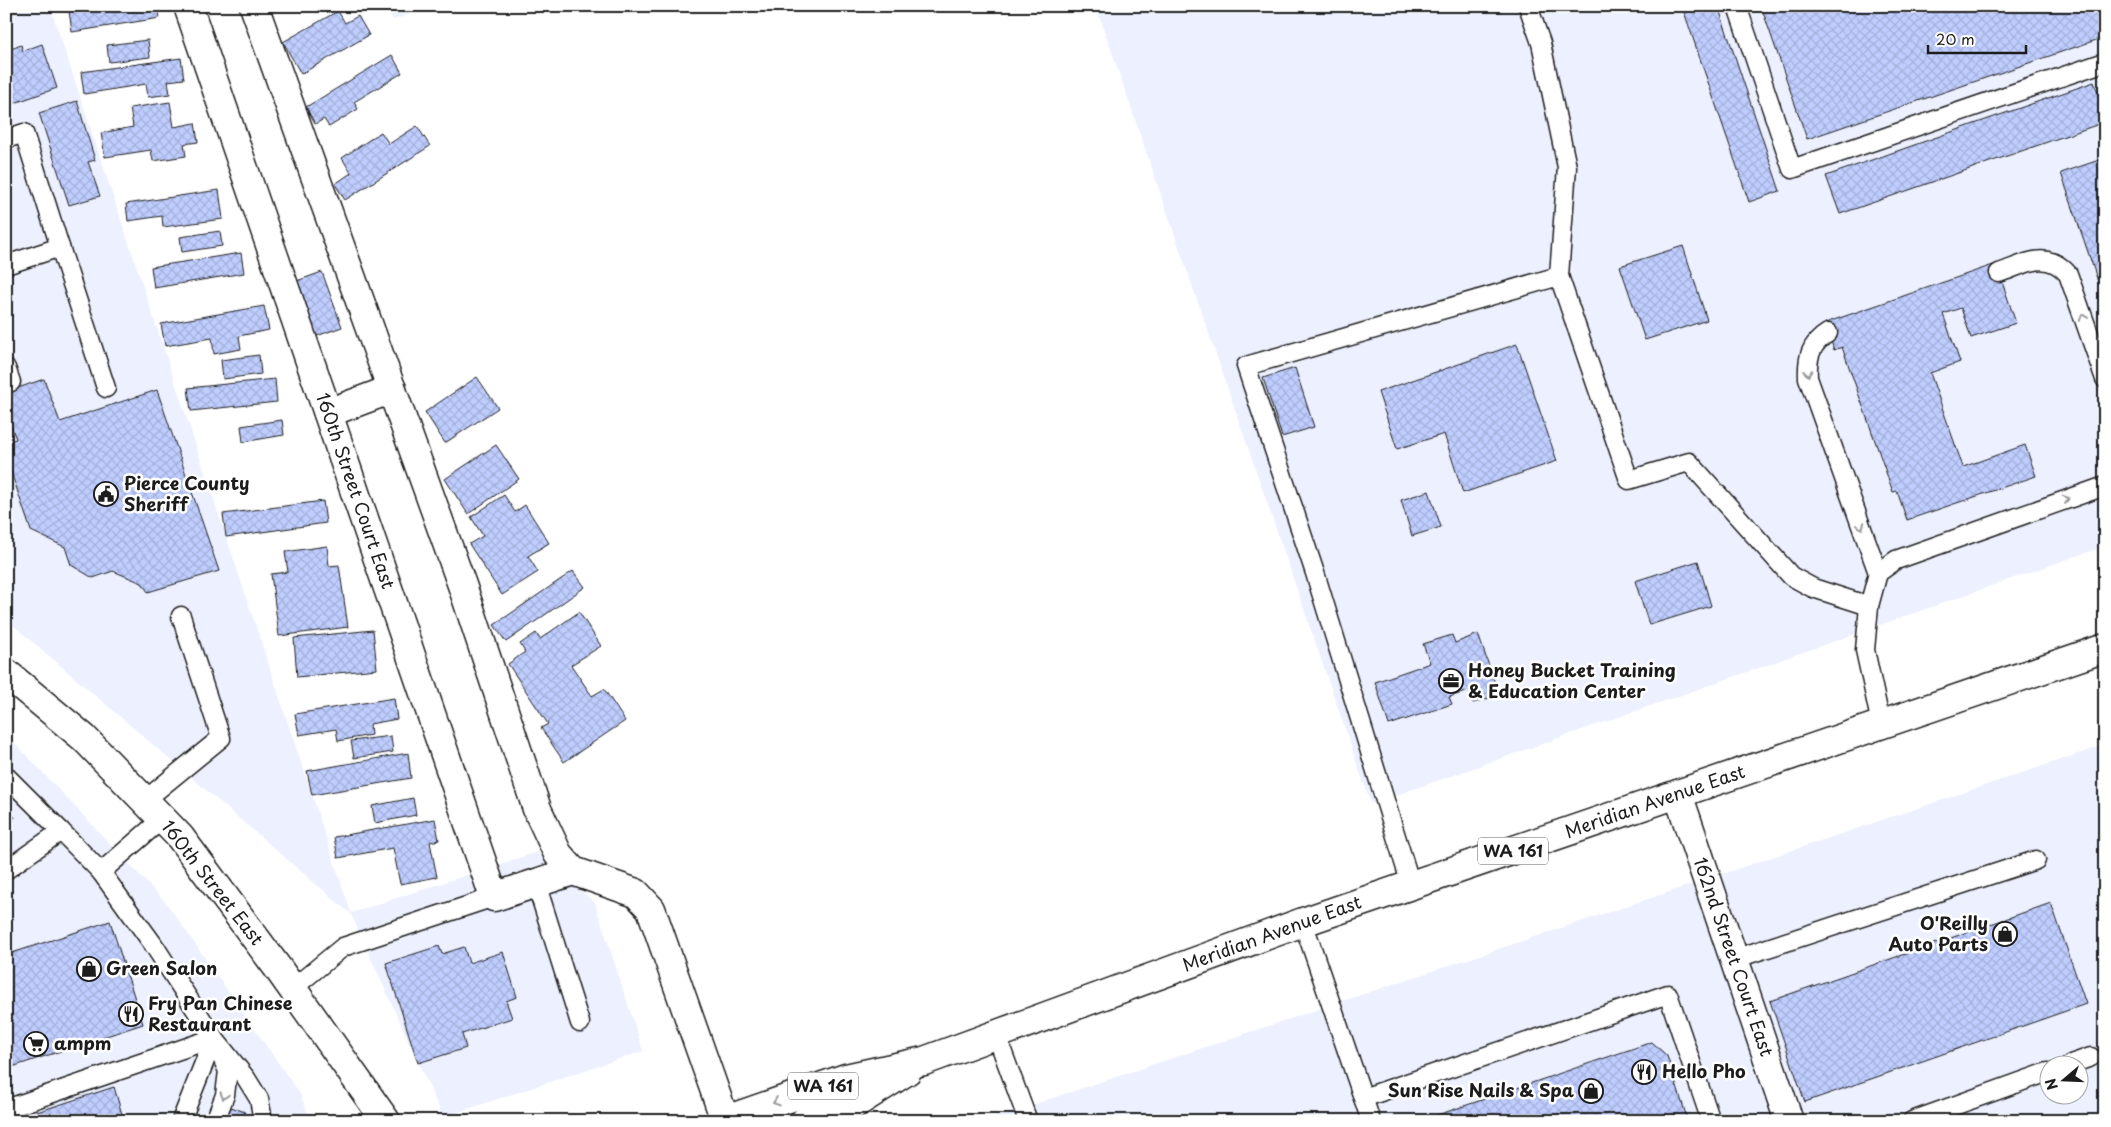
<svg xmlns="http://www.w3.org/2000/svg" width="2111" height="1127" font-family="'Playpen Sans',sans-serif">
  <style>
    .built { fill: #ecf0ff; fill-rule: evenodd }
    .building { fill: url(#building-cross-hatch); stroke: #1c1c1c }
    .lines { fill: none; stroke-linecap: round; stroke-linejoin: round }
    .lane-casing { stroke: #1c1c1c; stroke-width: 21 }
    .street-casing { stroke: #1c1c1c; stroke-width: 31 }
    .secondary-casing { stroke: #1c1c1c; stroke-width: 31 }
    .primary-casing { stroke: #1c1c1c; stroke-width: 31 }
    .lane { stroke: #fff; stroke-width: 18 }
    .street { stroke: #fff; stroke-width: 28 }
    .secondary { stroke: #fff; stroke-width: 28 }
    .primary { stroke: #fff; stroke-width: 28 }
    .oneway { stroke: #999 }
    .labels { text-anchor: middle; stroke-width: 5; stroke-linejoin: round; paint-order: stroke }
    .shield { fill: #fff; stroke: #606060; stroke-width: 1 }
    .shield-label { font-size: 16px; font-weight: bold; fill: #1c1c1c }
    .poi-label { font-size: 18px; font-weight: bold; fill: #1c1c1c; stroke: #fff; text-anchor: start }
    .street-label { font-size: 18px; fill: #1c1c1c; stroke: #fff }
  </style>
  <defs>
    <pattern id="building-cross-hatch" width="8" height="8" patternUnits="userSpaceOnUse" patternTransform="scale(1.25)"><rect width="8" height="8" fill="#bfceff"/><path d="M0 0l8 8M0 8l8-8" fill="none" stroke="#a4b0da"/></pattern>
  </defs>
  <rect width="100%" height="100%" fill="#fff"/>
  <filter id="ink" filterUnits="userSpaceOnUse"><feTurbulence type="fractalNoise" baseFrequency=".02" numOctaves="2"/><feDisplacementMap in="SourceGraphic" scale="10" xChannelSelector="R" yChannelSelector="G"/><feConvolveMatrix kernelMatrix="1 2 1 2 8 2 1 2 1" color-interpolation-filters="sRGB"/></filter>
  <g filter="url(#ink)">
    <g class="built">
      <polygon points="6,6 50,6 351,913 537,852 595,903 643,1051 443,1117 351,914 6,619"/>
      <polygon points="388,6 433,6 393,20"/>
      <polygon points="1096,6 2105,6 2105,546 1371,804"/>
      <polygon points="6,734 167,904 300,1094 311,1121 6,1121"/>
      <path d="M2105 745V1121H984L1672 891ZM2048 1064H2078V1094H2048Z"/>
    </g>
    <g class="building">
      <polygon points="99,6 158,6 160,18 72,32 69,11"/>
      <polygon points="1682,6 1718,6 1780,191 1749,202"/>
      <polygon points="1761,6 2096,6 2105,31 2105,37 1807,139"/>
      <polygon points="338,11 345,23 358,16 369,35 301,74 283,42"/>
      <polygon points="148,40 150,57 109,62 107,45"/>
      <polygon points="42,44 57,88 6,106 6,51 21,45 23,51"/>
      <polygon points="392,55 402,73 354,102 358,109 329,127 324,119 315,124 306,107"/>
      <polygon points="181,58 184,79 168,81 170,94 148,97 146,84 84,94 81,72"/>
      <polygon points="2094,82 2105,112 2105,122 1840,214 1826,176"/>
      <polygon points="77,101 95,160 88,162 100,196 69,205 39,113"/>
      <polygon points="170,102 174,127 195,123 198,142 184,144 186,156 153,161 151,150 105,157 101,133 133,127 130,108"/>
      <polygon points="417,126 430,146 345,200 335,184 351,173 342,158 381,132 389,144"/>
      <polygon points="2105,158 2105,302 2061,173"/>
      <polygon points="219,190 223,219 163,227 162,216 128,221 126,204"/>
      <polygon points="220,231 222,246 182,252 180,237"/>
      <polygon points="1683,246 1707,320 1645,340 1620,266"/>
      <polygon points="241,253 244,273 154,288 151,267"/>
      <polygon points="1996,264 2016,323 1971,338 1961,308 1943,314 1960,362 1930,373 1963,467 2025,445 2036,476 1907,520 1897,491 1893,492 1842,347 1834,350 1825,323"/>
      <polygon points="322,272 342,327 311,338 291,283"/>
      <polygon points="264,306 269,330 239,336 241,349 214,354 212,338 165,346 161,324"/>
      <polygon points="1517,344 1557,461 1463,493 1444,434 1397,449 1378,392"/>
      <polygon points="259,355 261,374 223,379 221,360"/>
      <polygon points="1295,368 1314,427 1282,437 1263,378"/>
      <polygon points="477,377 498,408 445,443 425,412"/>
      <polygon points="44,379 60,422 157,390 219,571 148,592 142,583 113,571 93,578 71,565 65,547 31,531 6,457 6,442 16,439 6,412 6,392"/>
      <polygon points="275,379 277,402 191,411 188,388"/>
      <polygon points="282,420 284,435 243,442 241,426"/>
      <polygon points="496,445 519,479 468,514 445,479"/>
      <polygon points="1429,491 1441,527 1412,536 1401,500"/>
      <polygon points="504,495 515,512 525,505 549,543 528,556 538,572 502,595 469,544 483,536 471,517"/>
      <polygon points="323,501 326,523 226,537 223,514"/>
      <polygon points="327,546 329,566 339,565 348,627 279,636 271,574 288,572 285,552"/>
      <polygon points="1698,561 1711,606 1649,625 1635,581"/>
      <polygon points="573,571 585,587 506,642 494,625"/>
      <polygon points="579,612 601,646 571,665 592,696 604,689 625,721 564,762 541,728 548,724 508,664 525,652 520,644 536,633 540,639"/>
      <polygon points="373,630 377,669 297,677 294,638"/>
      <polygon points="1478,634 1499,695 1473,703 1469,691 1449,697 1452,704 1389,725 1375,682 1430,663 1423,644 1452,635 1455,643"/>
      <polygon points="394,698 397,719 370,724 371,735 338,741 336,729 299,735 295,714"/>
      <polygon points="391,736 393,752 354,758 351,741"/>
      <polygon points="408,753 411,778 312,795 307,771"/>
      <polygon points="413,798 416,815 375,823 372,806"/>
      <polygon points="6,809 15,817 6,828"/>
      <polygon points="435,819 439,840 430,842 437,877 400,884 393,848 338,858 334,837"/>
      <polygon points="2051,903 2086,1004 1805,1102 1770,1001"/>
      <polygon points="110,921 143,1024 6,1069 6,955"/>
      <polygon points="439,946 442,954 464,947 469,963 503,952 517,997 506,1001 512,1018 462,1034 466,1048 418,1063 386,963"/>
      <polygon points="1652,1042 1667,1056 1688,1121 1420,1121"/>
      <polygon points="114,1087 124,1121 9,1121"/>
      <polygon points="231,1107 245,1112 242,1121 225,1121"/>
    </g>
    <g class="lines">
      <defs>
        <g id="lane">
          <polyline points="1528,6 1541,43 1567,167 1559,276 1629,480 1689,462 1791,576 1813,588 1869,606"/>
          <polyline points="1737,6 1792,169 2105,62"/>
          <polyline points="6,139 24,133 60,247 6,265"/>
          <polyline points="60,247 106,388"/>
          <path d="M1999 273C2026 264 2046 249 2068 274L2105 379"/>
          <path d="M1828 333C1810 344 1807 358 1808 378L1878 573"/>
          <polyline points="6,368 11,382"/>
          <polyline points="1881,724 1865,650 1869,606 1878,573 1896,560 2105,486"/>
          <polyline points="6,776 61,831"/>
          <polyline points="145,800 221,738 181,616"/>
          <polyline points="6,870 61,831 101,872 153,944 214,1038 246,1078 259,1099 262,1115 260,1121"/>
          <polyline points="101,872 162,819"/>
          <polyline points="536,883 580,1023"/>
          <polyline points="1411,885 1315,573 1246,366 1559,276"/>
          <polyline points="1303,922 1371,1121"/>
          <polyline points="1734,959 2036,860"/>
          <polyline points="292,989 343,947 494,897"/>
          <polyline points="996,1034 1028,1121"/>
          <polyline points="2071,1064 2091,1057"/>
          <polyline points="1363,1098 1668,994 1711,1121"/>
          <polyline points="6,1109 214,1038"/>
          <polyline points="181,1121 214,1038"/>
          <polyline points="215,1121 225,1095 228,1071 220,1053"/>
          <polyline points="1912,1121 2048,1072"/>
        </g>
        <g id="street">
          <polyline points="188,6 494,897 573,871"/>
          <polyline points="254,6 462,585 537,809 558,854 573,871 636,893 651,909 725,1120"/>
          <polyline points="328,413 392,389"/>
          <polyline points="1678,794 1789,1121"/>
        </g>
        <polyline id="secondary" points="6,673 84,738 180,837 277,967 386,1121"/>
        <g id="primary">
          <polyline points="723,1121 846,1078 924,1061 1303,922 2105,648"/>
          <polyline points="805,1121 855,1104 907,1071"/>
        </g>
      </defs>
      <use href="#lane" class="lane-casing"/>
      <use href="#street" class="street-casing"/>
      <use href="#secondary" class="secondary-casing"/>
      <use href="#primary" class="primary-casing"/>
      <use href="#lane" class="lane"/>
      <use href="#street" class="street"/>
      <use href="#secondary" class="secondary"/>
      <use href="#primary" class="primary"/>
    </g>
    <defs><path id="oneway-chevron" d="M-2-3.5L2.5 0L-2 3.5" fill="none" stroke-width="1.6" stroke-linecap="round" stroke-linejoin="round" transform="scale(1.25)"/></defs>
    <g class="oneway">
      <use href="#oneway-chevron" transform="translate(2083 317) rotate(-110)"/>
      <use href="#oneway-chevron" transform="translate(1808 373) rotate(83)"/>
      <use href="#oneway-chevron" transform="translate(2066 499) rotate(-19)"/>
      <use href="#oneway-chevron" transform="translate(1861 526) rotate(70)"/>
      <use href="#oneway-chevron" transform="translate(224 1096) rotate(106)"/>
      <use href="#oneway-chevron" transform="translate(776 1102) rotate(161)"/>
    </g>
  </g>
  <defs>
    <symbol id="civic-ring" viewBox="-11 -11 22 22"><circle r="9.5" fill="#fff" stroke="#1c1c1c" stroke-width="1.5"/><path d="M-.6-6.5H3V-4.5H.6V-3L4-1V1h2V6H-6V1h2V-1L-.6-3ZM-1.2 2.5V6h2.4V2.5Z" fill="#1c1c1c"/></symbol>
    <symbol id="office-ring" viewBox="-11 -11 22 22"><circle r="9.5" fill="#fff" stroke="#1c1c1c" stroke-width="1.5"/><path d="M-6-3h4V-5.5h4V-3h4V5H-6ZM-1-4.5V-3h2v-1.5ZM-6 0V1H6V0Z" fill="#1c1c1c"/></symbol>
    <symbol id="shop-ring" viewBox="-11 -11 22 22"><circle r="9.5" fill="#fff" stroke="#1c1c1c" stroke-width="1.5"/><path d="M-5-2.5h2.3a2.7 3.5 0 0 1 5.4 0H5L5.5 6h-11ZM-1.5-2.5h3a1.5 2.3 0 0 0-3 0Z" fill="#1c1c1c"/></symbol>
    <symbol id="restaurant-ring" viewBox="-11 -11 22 22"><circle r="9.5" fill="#fff" stroke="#1c1c1c" stroke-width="1.5"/><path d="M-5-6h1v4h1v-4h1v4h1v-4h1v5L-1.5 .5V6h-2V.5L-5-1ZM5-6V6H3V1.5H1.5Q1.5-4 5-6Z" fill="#1c1c1c"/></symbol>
    <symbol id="supermarket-ring" viewBox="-11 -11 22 22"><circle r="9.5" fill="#fff" stroke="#1c1c1c" stroke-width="1.5"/><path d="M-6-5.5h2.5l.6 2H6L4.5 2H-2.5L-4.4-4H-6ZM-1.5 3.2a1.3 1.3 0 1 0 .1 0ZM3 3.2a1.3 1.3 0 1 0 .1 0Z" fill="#1c1c1c"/></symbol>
  </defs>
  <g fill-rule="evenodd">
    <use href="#civic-ring" x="92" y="480" width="28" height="28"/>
    <use href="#office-ring" x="1437" y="667" width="28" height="28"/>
    <use href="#shop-ring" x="1991" y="920" width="28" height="28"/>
    <use href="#shop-ring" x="75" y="955" width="28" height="28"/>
    <use href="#restaurant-ring" x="117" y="1000" width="28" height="28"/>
    <use href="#supermarket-ring" x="22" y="1030" width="28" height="28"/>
    <use href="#restaurant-ring" x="1630" y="1058" width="28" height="28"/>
    <use href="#shop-ring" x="1577" y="1077" width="28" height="28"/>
  </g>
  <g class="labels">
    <g class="shield">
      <rect x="1478" y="837.5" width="70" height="27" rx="4"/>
      <rect x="788" y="1072.5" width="70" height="27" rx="4"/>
    </g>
    <g class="shield-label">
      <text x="1513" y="857">WA 161</text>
      <text x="823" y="1092">WA 161</text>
    </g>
    <g class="poi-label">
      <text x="124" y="490">Pierce County<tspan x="124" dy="21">Sheriff</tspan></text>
      <text x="1468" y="677">Honey Bucket Training<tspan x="1468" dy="21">&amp; Education Center</tspan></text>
      <text x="1988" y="930" text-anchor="end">O'Reilly<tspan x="1988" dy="21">Auto Parts</tspan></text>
      <text x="106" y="975">Green Salon</text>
      <text x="148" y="1010">Fry Pan Chinese<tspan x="148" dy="21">Restaurant</tspan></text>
      <text x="54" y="1050">ampm</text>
      <text x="1662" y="1078">Hello Pho</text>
      <text x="1574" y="1097" text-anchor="end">Sun Rise Nails &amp; Spa</text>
    </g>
    <g class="street-label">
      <text transform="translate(355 491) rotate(71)" y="6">160th Street Court East</text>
      <text transform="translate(1655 802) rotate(-19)" y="6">Meridian Avenue East</text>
      <text transform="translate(212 883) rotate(52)" y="6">160th Street East</text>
      <text transform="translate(1272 934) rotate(-20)" y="6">Meridian Avenue East</text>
      <text transform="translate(1733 957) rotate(71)" y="6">162nd Street Court East</text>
    </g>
  </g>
  <rect width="2111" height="1127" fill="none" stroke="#fff" stroke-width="25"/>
  <rect x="12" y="12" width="2086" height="1102" fill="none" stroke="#1c1c1c" stroke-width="2" filter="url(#ink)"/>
  <g transform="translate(2064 1080) rotate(251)"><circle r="24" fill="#ffffff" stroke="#a4a4a4"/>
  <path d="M0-4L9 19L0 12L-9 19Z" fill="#1c1c1c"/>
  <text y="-8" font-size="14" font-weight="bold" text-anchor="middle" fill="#1c1c1c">N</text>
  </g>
  <path d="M1928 45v8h98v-8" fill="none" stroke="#1c1c1c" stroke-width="2.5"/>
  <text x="1936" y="45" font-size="15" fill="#1c1c1c" stroke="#ffffff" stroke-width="4" paint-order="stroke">20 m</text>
</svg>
